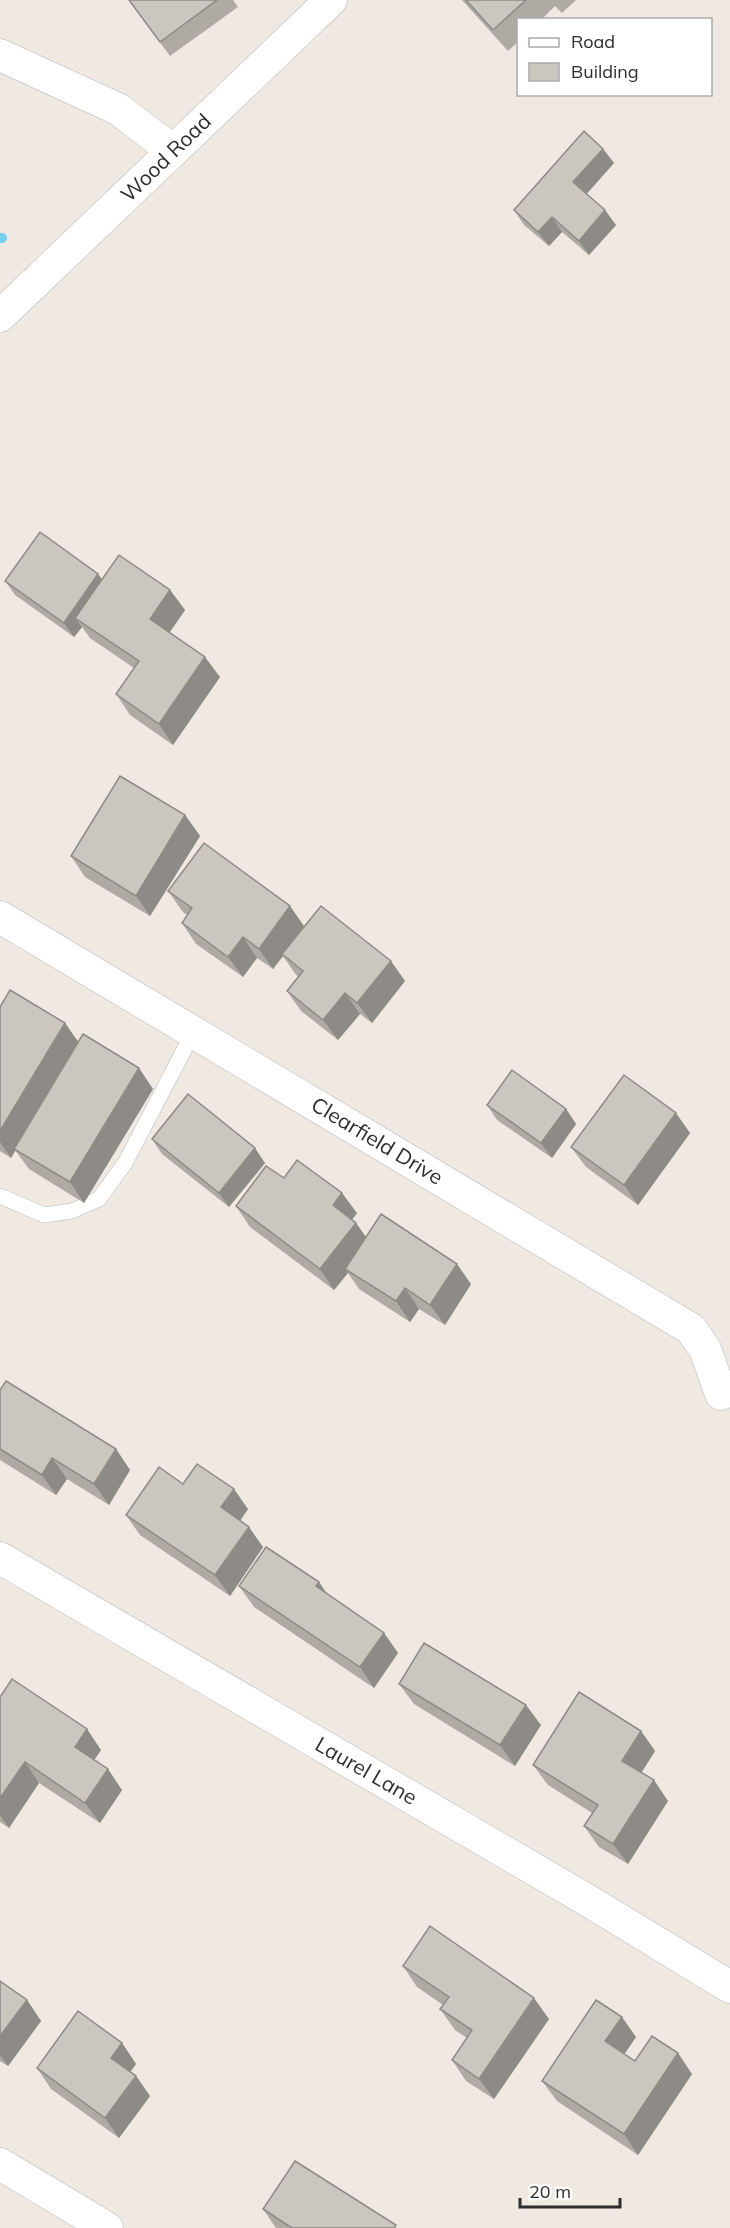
<svg xmlns="http://www.w3.org/2000/svg" width="730" height="2228" font-family="Mulish,sans-serif">
  <style>
    .lines { fill: none; stroke-linecap: round; stroke-linejoin: round }
    .stream { stroke: #75cff0; stroke-width: 10 }
    .service-casing { stroke: #b4b7c1; stroke-width: 16 }
    .minor-casing { stroke: #b4b7c1; stroke-width: 33 }
    .service { stroke: #fff; stroke-width: 15 }
    .minor { stroke: #fff; stroke-width: 32 }
    .wall { fill: #afaba4 }
    .shaded-wall { fill: #8e8b86 }
    .building { fill: #cbc7bf; stroke: #8e8b86; stroke-width: 1.5 }
    .labels { text-anchor: middle; stroke-width: 6; stroke-linejoin: round; paint-order: stroke }
    .street-label { font-size: 21px; fill: #2e2e2e; stroke: #fff }
  </style>
  <rect width="100%" height="100%" fill="#efe9e1"/>
  <g class="lines">
    <polyline class="stream" points="0,238 2,238"/>
    <defs>
      <polyline id="service" points="0,1196 44,1215 72,1211 99,1199 125,1163 194,1031"/>
      <g id="minor">
        <polyline points="0,55 118,109 173,151"/>
        <polyline points="0,316 331,0"/>
        <polyline points="0,917 691,1329 705,1349 721,1394"/>
        <polyline points="0,1558 587,1900 730,1987"/>
        <polyline points="0,2164 107,2228"/>
      </g>
    </defs>
    <use href="#service" class="service-casing"/>
    <use href="#minor" class="minor-casing"/>
    <use href="#service" class="service"/>
    <use href="#minor" class="minor"/>
  </g>
  <g class="wall">
    <polygon points="129,0 233,0 238,7 170,56"/>
    <polygon points="462,0 576,0 562,13 555,6 541,20 519,20 519,41 508,51"/>
    <polygon points="603,149 614,163 586,194 616,225 589,255 562,232 549,246 524,225 514,210"/>
    <polygon points="98,574 102,580 170,590 185,610 170,632 220,677 173,745 130,715 116,694 134,668 90,638 82,627 74,637 15,595 5,581"/>
    <polygon points="185,815 200,836 150,916 85,877 71,856"/>
    <polygon points="168,891 304,926 405,981 372,1023 360,1014 338,1040 301,1011 287,991 298,976 296,975 283,956 273,969 257,958 243,977 196,944 182,923 187,915 183,912"/>
    <polygon points="0,1007 65,1023 78,1042 153,1089 84,1203 29,1169 15,1150 11,1158 0,1151"/>
    <polygon points="487,1105 566,1109 576,1124 552,1158 497,1120"/>
    <polygon points="690,1133 638,1205 586,1167 571,1147"/>
    <polygon points="152,1139 265,1163 229,1207 162,1154"/>
    <polygon points="284,1178 357,1213 352,1220 356,1223 366,1237 471,1284 445,1325 419,1309 410,1322 359,1289 348,1273 334,1290 250,1227 236,1206"/>
    <polygon points="0,1390 116,1449 130,1470 109,1505 67,1479 56,1495 0,1460"/>
    <polygon points="183,1484 248,1509 240,1521 263,1547 230,1596 140,1535 126,1515"/>
    <polygon points="319,1582 327,1594 384,1633 398,1653 374,1688 254,1607 239,1586"/>
    <polygon points="399,1684 541,1725 515,1766 414,1704"/>
    <polygon points="0,1697 101,1750 94,1760 122,1790 100,1823 39,1783 9,1828 0,1822"/>
    <polygon points="641,1731 655,1751 641,1773 668,1801 628,1864 599,1847 584,1826 592,1813 548,1785 533,1765"/>
    <polygon points="403,1966 549,2019 494,2099 466,2081 452,2060 467,2038 455,2030 440,2009 443,2005 417,1987"/>
    <polygon points="0,1981 27,2000 41,2021 8,2066 0,2061"/>
    <polygon points="636,2037 624,2054 635,2061 692,2074 638,2155 557,2101 542,2081"/>
    <polygon points="122,2043 136,2064 130,2072 136,2076 150,2096 119,2138 51,2089 37,2068"/>
    <polygon points="263,2209 398,2228 276,2228"/>
  </g>
  <g class="shaded-wall">
    <polygon points="603,149 614,163 584,197 573,182"/>
    <polygon points="605,210 616,225 589,255 579,241"/>
    <polygon points="552,217 562,232 549,246 538,232"/>
    <polygon points="98,574 109,589 75,618 82,627 74,637 64,623"/>
    <polygon points="170,590 185,610 165,639 150,619"/>
    <polygon points="205,657 220,677 173,745 159,724"/>
    <polygon points="185,815 200,836 150,916 136,896"/>
    <polygon points="290,906 304,926 282,954 283,956 273,969 259,949"/>
    <polygon points="243,937 257,958 243,977 228,957"/>
    <polygon points="391,961 405,981 372,1023 357,1003"/>
    <polygon points="345,993 360,1014 338,1040 323,1020"/>
    <polygon points="65,1023 79,1043 11,1158 0,1142 0,1131"/>
    <polygon points="139,1068 153,1089 84,1203 70,1182"/>
    <polygon points="566,1109 576,1124 552,1158 541,1143"/>
    <polygon points="676,1113 690,1133 638,1205 624,1185"/>
    <polygon points="255,1148 265,1163 229,1207 219,1193"/>
    <polygon points="342,1193 357,1213 347,1226 333,1205"/>
    <polygon points="356,1223 370,1243 345,1269 348,1273 334,1290 320,1269"/>
    <polygon points="457,1264 471,1284 445,1325 430,1305"/>
    <polygon points="405,1288 419,1309 410,1322 396,1301"/>
    <polygon points="116,1449 130,1470 109,1505 94,1484"/>
    <polygon points="52,1458 67,1479 56,1495 42,1475"/>
    <polygon points="234,1489 248,1509 235,1528 221,1507"/>
    <polygon points="249,1527 263,1547 230,1596 215,1575"/>
    <polygon points="319,1582 333,1603 316,1586"/>
    <polygon points="384,1633 398,1653 374,1688 360,1667"/>
    <polygon points="526,1705 541,1725 515,1766 500,1745"/>
    <polygon points="87,1729 101,1750 89,1768 75,1747"/>
    <polygon points="641,1731 655,1751 636,1781 622,1761"/>
    <polygon points="25,1762 39,1783 9,1828 0,1815 0,1798"/>
    <polygon points="108,1769 122,1790 100,1823 85,1803"/>
    <polygon points="654,1780 668,1801 628,1864 613,1844"/>
    <polygon points="534,1998 549,2019 494,2099 479,2079"/>
    <polygon points="27,2000 41,2021 8,2066 0,2055 0,2036"/>
    <polygon points="622,2017 636,2037 619,2062 605,2041"/>
    <polygon points="122,2043 136,2064 126,2078 111,2058"/>
    <polygon points="678,2053 692,2074 638,2155 624,2134"/>
    <polygon points="136,2076 150,2096 119,2138 105,2118"/>
  </g>
  <g class="building">
    <polygon points="129,0 217,0 160,42"/>
    <polygon points="466,0 526,0 493,30"/>
    <polygon points="584,131 603,149 573,182 605,210 579,241 552,217 538,232 514,210"/>
    <polygon points="40,532 98,574 64,623 5,581"/>
    <polygon points="119,555 170,590 150,619 205,657 159,724 116,694 139,661 75,618"/>
    <polygon points="120,776 185,815 136,896 71,856"/>
    <polygon points="204,843 290,906 259,949 243,937 228,957 182,923 192,908 168,891"/>
    <polygon points="321,906 391,961 357,1003 345,993 323,1020 287,991 303,971 282,954"/>
    <polygon points="10,990 65,1023 0,1131 0,1007"/>
    <polygon points="83,1034 139,1068 70,1182 14,1149"/>
    <polygon points="512,1070 566,1109 541,1143 487,1105"/>
    <polygon points="624,1075 676,1113 624,1185 571,1147"/>
    <polygon points="188,1094 255,1148 219,1193 152,1139"/>
    <polygon points="297,1160 342,1193 333,1205 356,1223 320,1269 236,1206 266,1166 284,1178"/>
    <polygon points="381,1214 457,1264 430,1305 405,1288 396,1301 345,1269"/>
    <polygon points="6,1381 116,1449 94,1484 52,1458 42,1475 0,1449 0,1390"/>
    <polygon points="197,1464 234,1489 221,1507 249,1527 215,1575 126,1515 159,1467 183,1484"/>
    <polygon points="266,1547 319,1582 316,1586 384,1633 360,1667 239,1586"/>
    <polygon points="424,1643 526,1705 500,1745 399,1684"/>
    <polygon points="12,1679 87,1729 75,1747 108,1769 85,1803 25,1762 0,1798 0,1697"/>
    <polygon points="579,1692 641,1731 622,1761 654,1780 613,1844 584,1826 598,1805 533,1765"/>
    <polygon points="430,1926 534,1998 479,2079 452,2060 472,2030 440,2009 449,1997 403,1966"/>
    <polygon points="0,1981 27,2000 0,2036"/>
    <polygon points="596,2000 622,2017 605,2041 635,2061 652,2036 678,2053 624,2134 542,2081"/>
    <polygon points="78,2011 122,2043 111,2058 136,2076 105,2118 37,2068"/>
    <polygon points="295,2161 396,2225 394,2228 292,2228 263,2209"/>
  </g>
  <g class="labels">
    <g class="street-label">
      <text transform="translate(166 158) rotate(-44)" y="7">Wood Road</text>
      <text transform="translate(377 1141) rotate(31)" y="7">Clearfield Drive</text>
      <text transform="translate(366 1771) rotate(30)" y="7">Laurel Lane</text>
    </g>
  </g>
  <rect x="517" y="18" width="195" height="78" fill="#ffffff" stroke="#ababab" stroke-width="1.5"/>
  <rect x="529" y="38" width="30" height="9" fill="#ffffff" stroke="#ababab" stroke-width="1.5"/>
  <text x="571" y="48" font-size="18" fill="#2e2e2e">Road</text>
  <rect x="529" y="63" width="30" height="18" fill="#cbc7bf" stroke="#ababab" stroke-width="1.5"/>
  <text x="571" y="78" font-size="18" fill="#2e2e2e">Building</text>
  <path d="M520 2198v9h100v-9" fill="none" stroke="#2e2e2e" stroke-width="3"/>
  <text x="529" y="2198" font-size="18" fill="#2e2e2e" stroke="#ffffff" stroke-width="4.5" paint-order="stroke">20 m</text>
</svg>
